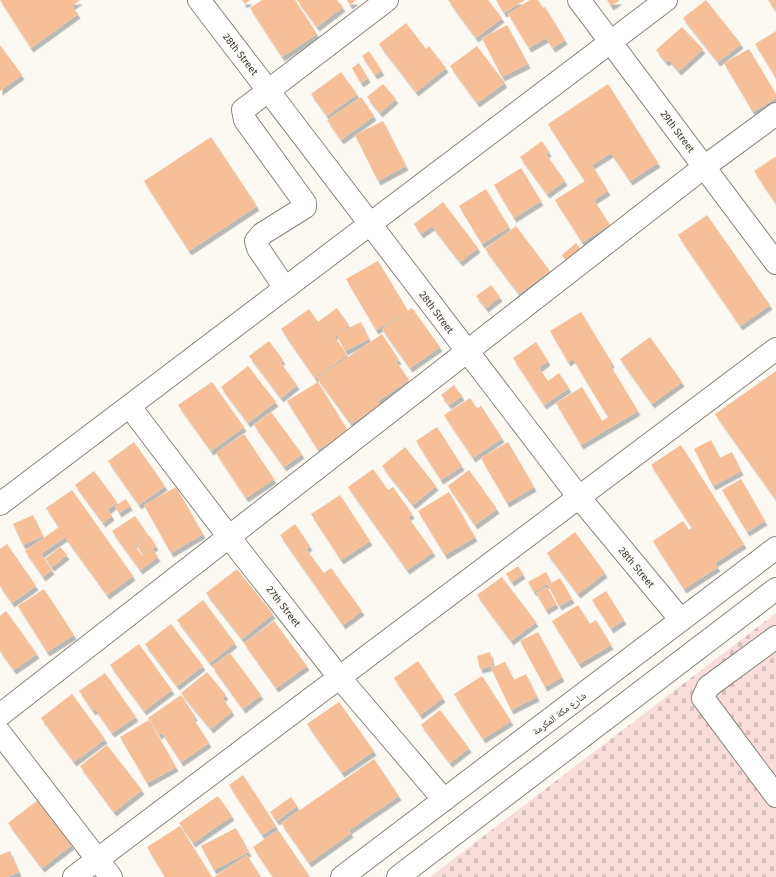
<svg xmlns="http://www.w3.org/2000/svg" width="776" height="877" font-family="'Fira Sans','Noto Naskh Arabic',sans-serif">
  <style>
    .cemetery { fill: url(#cemetery-stones) }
    .building { fill: #f6bf97; filter: url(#shadow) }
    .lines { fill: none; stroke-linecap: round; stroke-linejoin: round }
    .minor-casing { stroke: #88867f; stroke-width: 24 }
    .major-casing { stroke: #88867f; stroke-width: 24 }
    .minor { stroke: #fff; stroke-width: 22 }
    .major { stroke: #fff; stroke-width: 22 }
    .labels { text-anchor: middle; stroke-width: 3; stroke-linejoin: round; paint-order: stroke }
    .street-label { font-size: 10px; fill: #3d3c39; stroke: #fcf9f2 }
  </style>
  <defs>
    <pattern id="cemetery-stones" width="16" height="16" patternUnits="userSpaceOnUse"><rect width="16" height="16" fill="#f8dddb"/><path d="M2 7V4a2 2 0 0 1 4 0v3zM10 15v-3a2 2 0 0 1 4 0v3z" fill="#d6bfbd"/></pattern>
    <filter id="shadow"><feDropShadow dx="2.5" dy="4.5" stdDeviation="0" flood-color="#0004"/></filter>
  </defs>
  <rect width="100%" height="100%" fill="#fcf9f2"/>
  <polygon class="cemetery" points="776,613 776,877 430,877"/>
  <g class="building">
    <polygon points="0,0 80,0 72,6 78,14 31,48"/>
    <polygon points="242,0 250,0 245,4"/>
    <polygon points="262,0 295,0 317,34 282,57 250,8"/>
    <polygon points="297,0 337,0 343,7 317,27"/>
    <polygon points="347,0 356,0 350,5"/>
    <polygon points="448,0 488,0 502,18 476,38"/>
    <polygon points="496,0 525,0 504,13"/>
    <polygon points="530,0 538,0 543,8 545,7 565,40 553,48 546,38 529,48 508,14"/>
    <polygon points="607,0 620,0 611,6"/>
    <polygon points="706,0 741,44 718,62 683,18"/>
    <polygon points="768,0 776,0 776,11"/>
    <polygon points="406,23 426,49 429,46 446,68 416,92 379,44"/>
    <polygon points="507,25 528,64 502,77 482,38"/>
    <polygon points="682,27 703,49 679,71 669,60 666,62 656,50"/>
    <polygon points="776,31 776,78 755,44"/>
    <polygon points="0,45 22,75 0,91"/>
    <polygon points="477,46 505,83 477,103 450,66"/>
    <polygon points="749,49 776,94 776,98 753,112 724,63"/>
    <polygon points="369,51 382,71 375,75 362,56"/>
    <polygon points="359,63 368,78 361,83 352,68"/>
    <polygon points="341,72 357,94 327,116 311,94"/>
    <polygon points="383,84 396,99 380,113 367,97"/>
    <polygon points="608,84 658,163 630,181 611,153 592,165 608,191 594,200 610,225 582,242 555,200 585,181 548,124"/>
    <polygon points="361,97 374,116 341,140 327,120"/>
    <polygon points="383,121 406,166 378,181 355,135"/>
    <polygon points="211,137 257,206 189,251 144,181"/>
    <polygon points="542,141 549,152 546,154 565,181 547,194 520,157"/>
    <polygon points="775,157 776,158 776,204 754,171"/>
    <polygon points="521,168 541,201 514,218 494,185"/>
    <polygon points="486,189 509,227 482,244 459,206"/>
    <polygon points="443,202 478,248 460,262 432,226 421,234 414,224"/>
    <polygon points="707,215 770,305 740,326 678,235"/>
    <polygon points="516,226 550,271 519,294 485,249"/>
    <polygon points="576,243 584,253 569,265 562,255"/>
    <polygon points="378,261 408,311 376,330 346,279"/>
    <polygon points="491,285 500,297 486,308 476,296"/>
    <polygon points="337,308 349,325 334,336 347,355 315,378 281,329 309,309 318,322"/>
    <polygon points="412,308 440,347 410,368 382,329"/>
    <polygon points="581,312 612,363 610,365 638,411 581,445 556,403 582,387 602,421 608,417 573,359 568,362 550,331"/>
    <polygon points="361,322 369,339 345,351 336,334"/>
    <polygon points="382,334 399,360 396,361 409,380 378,401 380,405 351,424 317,378"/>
    <polygon points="650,337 682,382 652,404 620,359"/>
    <polygon points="269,341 283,360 280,362 297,385 281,398 249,356"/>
    <polygon points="536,342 548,361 539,368 548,381 559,373 569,388 544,405 513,358"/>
    <polygon points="248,366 276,402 248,423 221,387"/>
    <polygon points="776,371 776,500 715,414"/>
    <polygon points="212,382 244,427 211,451 178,405"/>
    <polygon points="318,382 348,431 318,450 287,401"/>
    <polygon points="454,385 462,396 449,405 441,395"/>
    <polygon points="470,398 477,408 481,406 502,438 473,458 444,415"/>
    <polygon points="271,412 302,454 284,467 254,425"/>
    <polygon points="437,427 462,466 441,480 416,441"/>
    <polygon points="244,434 274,479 246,498 216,453"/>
    <polygon points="711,440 720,458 732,452 741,471 713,486 694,449"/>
    <polygon points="134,442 165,486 139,505 108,461"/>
    <polygon points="508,442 534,487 507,503 481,458"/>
    <polygon points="681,445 744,544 715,563 718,567 684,589 653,541 683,521 689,530 692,528 651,465"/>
    <polygon points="405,447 436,486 413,505 382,466"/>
    <polygon points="373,469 388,490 393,487 412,514 408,517 433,552 407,570 348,487"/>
    <polygon points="469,470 497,509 475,525 448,486"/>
    <polygon points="94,471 117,502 108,510 112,516 103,523 75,485"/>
    <polygon points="741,479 765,521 747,532 722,490"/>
    <polygon points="176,487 203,534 171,553 144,505"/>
    <polygon points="72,490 133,576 107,595 65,537 41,554 52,570 43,577 25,551 59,527 46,508"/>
    <polygon points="449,492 475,537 445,555 418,511"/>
    <polygon points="340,495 370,541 341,560 311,514"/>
    <polygon points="126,499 130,506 119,513 115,506"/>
    <polygon points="33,515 43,536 23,545 13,524"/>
    <polygon points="135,516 148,535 134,544 142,556 152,548 158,557 140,570 112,531"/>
    <polygon points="295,524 310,546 306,549 324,573 331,568 362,611 343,625 280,535"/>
    <polygon points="575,532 605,573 578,594 547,553"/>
    <polygon points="149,535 156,546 142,554 136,544"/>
    <polygon points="7,544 36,586 12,603 0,586 0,549"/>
    <polygon points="60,547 67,555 52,567 45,559"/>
    <polygon points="518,566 523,574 512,582 506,574"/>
    <polygon points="237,569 273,614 242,639 206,593"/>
    <polygon points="546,572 551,582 534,592 528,582"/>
    <polygon points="502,577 536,622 511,641 477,595"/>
    <polygon points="560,578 572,599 559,606 548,585"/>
    <polygon points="547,587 556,604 546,610 536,593"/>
    <polygon points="44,589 74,635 47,652 18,606"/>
    <polygon points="606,591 624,620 611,629 592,600"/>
    <polygon points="203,600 235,643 210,663 177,620"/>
    <polygon points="578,605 590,624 596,620 611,645 579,664 552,621"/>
    <polygon points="6,611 37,654 14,670 0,651 0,616"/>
    <polygon points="274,621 307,666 276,688 244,643"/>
    <polygon points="171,624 203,666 177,686 145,644"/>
    <polygon points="538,632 562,677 545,687 520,641"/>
    <polygon points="139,644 172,690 144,711 110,665"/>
    <polygon points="490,652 493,666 480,669 477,656"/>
    <polygon points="230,653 261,695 243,709 212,666"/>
    <polygon points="418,661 443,698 420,715 394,678"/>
    <polygon points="505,662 514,680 526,674 537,697 511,710 491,668"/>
    <polygon points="207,672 226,695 222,698 232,711 211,729 181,693"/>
    <polygon points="105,673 136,717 112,733 95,709 93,711 79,691"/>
    <polygon points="482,676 511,721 483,739 454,694"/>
    <polygon points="72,694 105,739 74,762 41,718"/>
    <polygon points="181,695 195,716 193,718 209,743 181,762 162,733 159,735 148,718"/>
    <polygon points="339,702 374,751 342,773 307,724"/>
    <polygon points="440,710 469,748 450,763 421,725"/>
    <polygon points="149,720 176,767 147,783 120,737"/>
    <polygon points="107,745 142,790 114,812 80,766"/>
    <polygon points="374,759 399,796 349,830 351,833 309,863 281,823"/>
    <polygon points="243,775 276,826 262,835 229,785"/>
    <polygon points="218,796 232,816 193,843 179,823"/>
    <polygon points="291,797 297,806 277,821 270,812"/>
    <polygon points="38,800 72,845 42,868 8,823"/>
    <polygon points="180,826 212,877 165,877 147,847"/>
    <polygon points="236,828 249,852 214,870 201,846"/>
    <polygon points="278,830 310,877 273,877 253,847"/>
    <polygon points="10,851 19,872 7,877 0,877 0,855"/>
    <polygon points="247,855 261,877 214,877"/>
  </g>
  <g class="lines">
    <defs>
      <g id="minor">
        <polyline points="199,0 578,496 681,620"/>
        <polyline points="579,0 776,263"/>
        <polyline points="285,288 258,248 256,241 262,234 305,207 305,203 245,120 243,110 387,0"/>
        <polyline points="130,407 229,537 339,677 444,800"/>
        <polyline points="0,504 666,0"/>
        <polyline points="776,637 708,687 703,698 776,796"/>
        <polyline points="0,715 704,167 776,114"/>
        <polyline points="0,733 111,877"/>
        <polyline points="74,877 776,349"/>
      </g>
      <g id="major">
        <polyline points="342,877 776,548"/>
        <polyline points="398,877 776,589"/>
      </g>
    </defs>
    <use href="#minor" class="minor-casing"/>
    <use href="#major" class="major-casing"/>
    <use href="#minor" class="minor"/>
    <use href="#major" class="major"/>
  </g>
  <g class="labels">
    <g class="street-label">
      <text transform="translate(241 54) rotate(52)" y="4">28th Street</text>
      <text transform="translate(678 131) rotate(53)" y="4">29th Street</text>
      <text transform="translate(437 312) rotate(53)" y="4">28th Street</text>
      <text transform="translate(637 567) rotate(50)" y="4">28th Street</text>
      <text transform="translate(284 606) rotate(52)" y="4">27th Street</text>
      <text transform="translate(559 713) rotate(-37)" y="4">شارع مكة المكرمة</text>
    </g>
  </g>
</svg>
